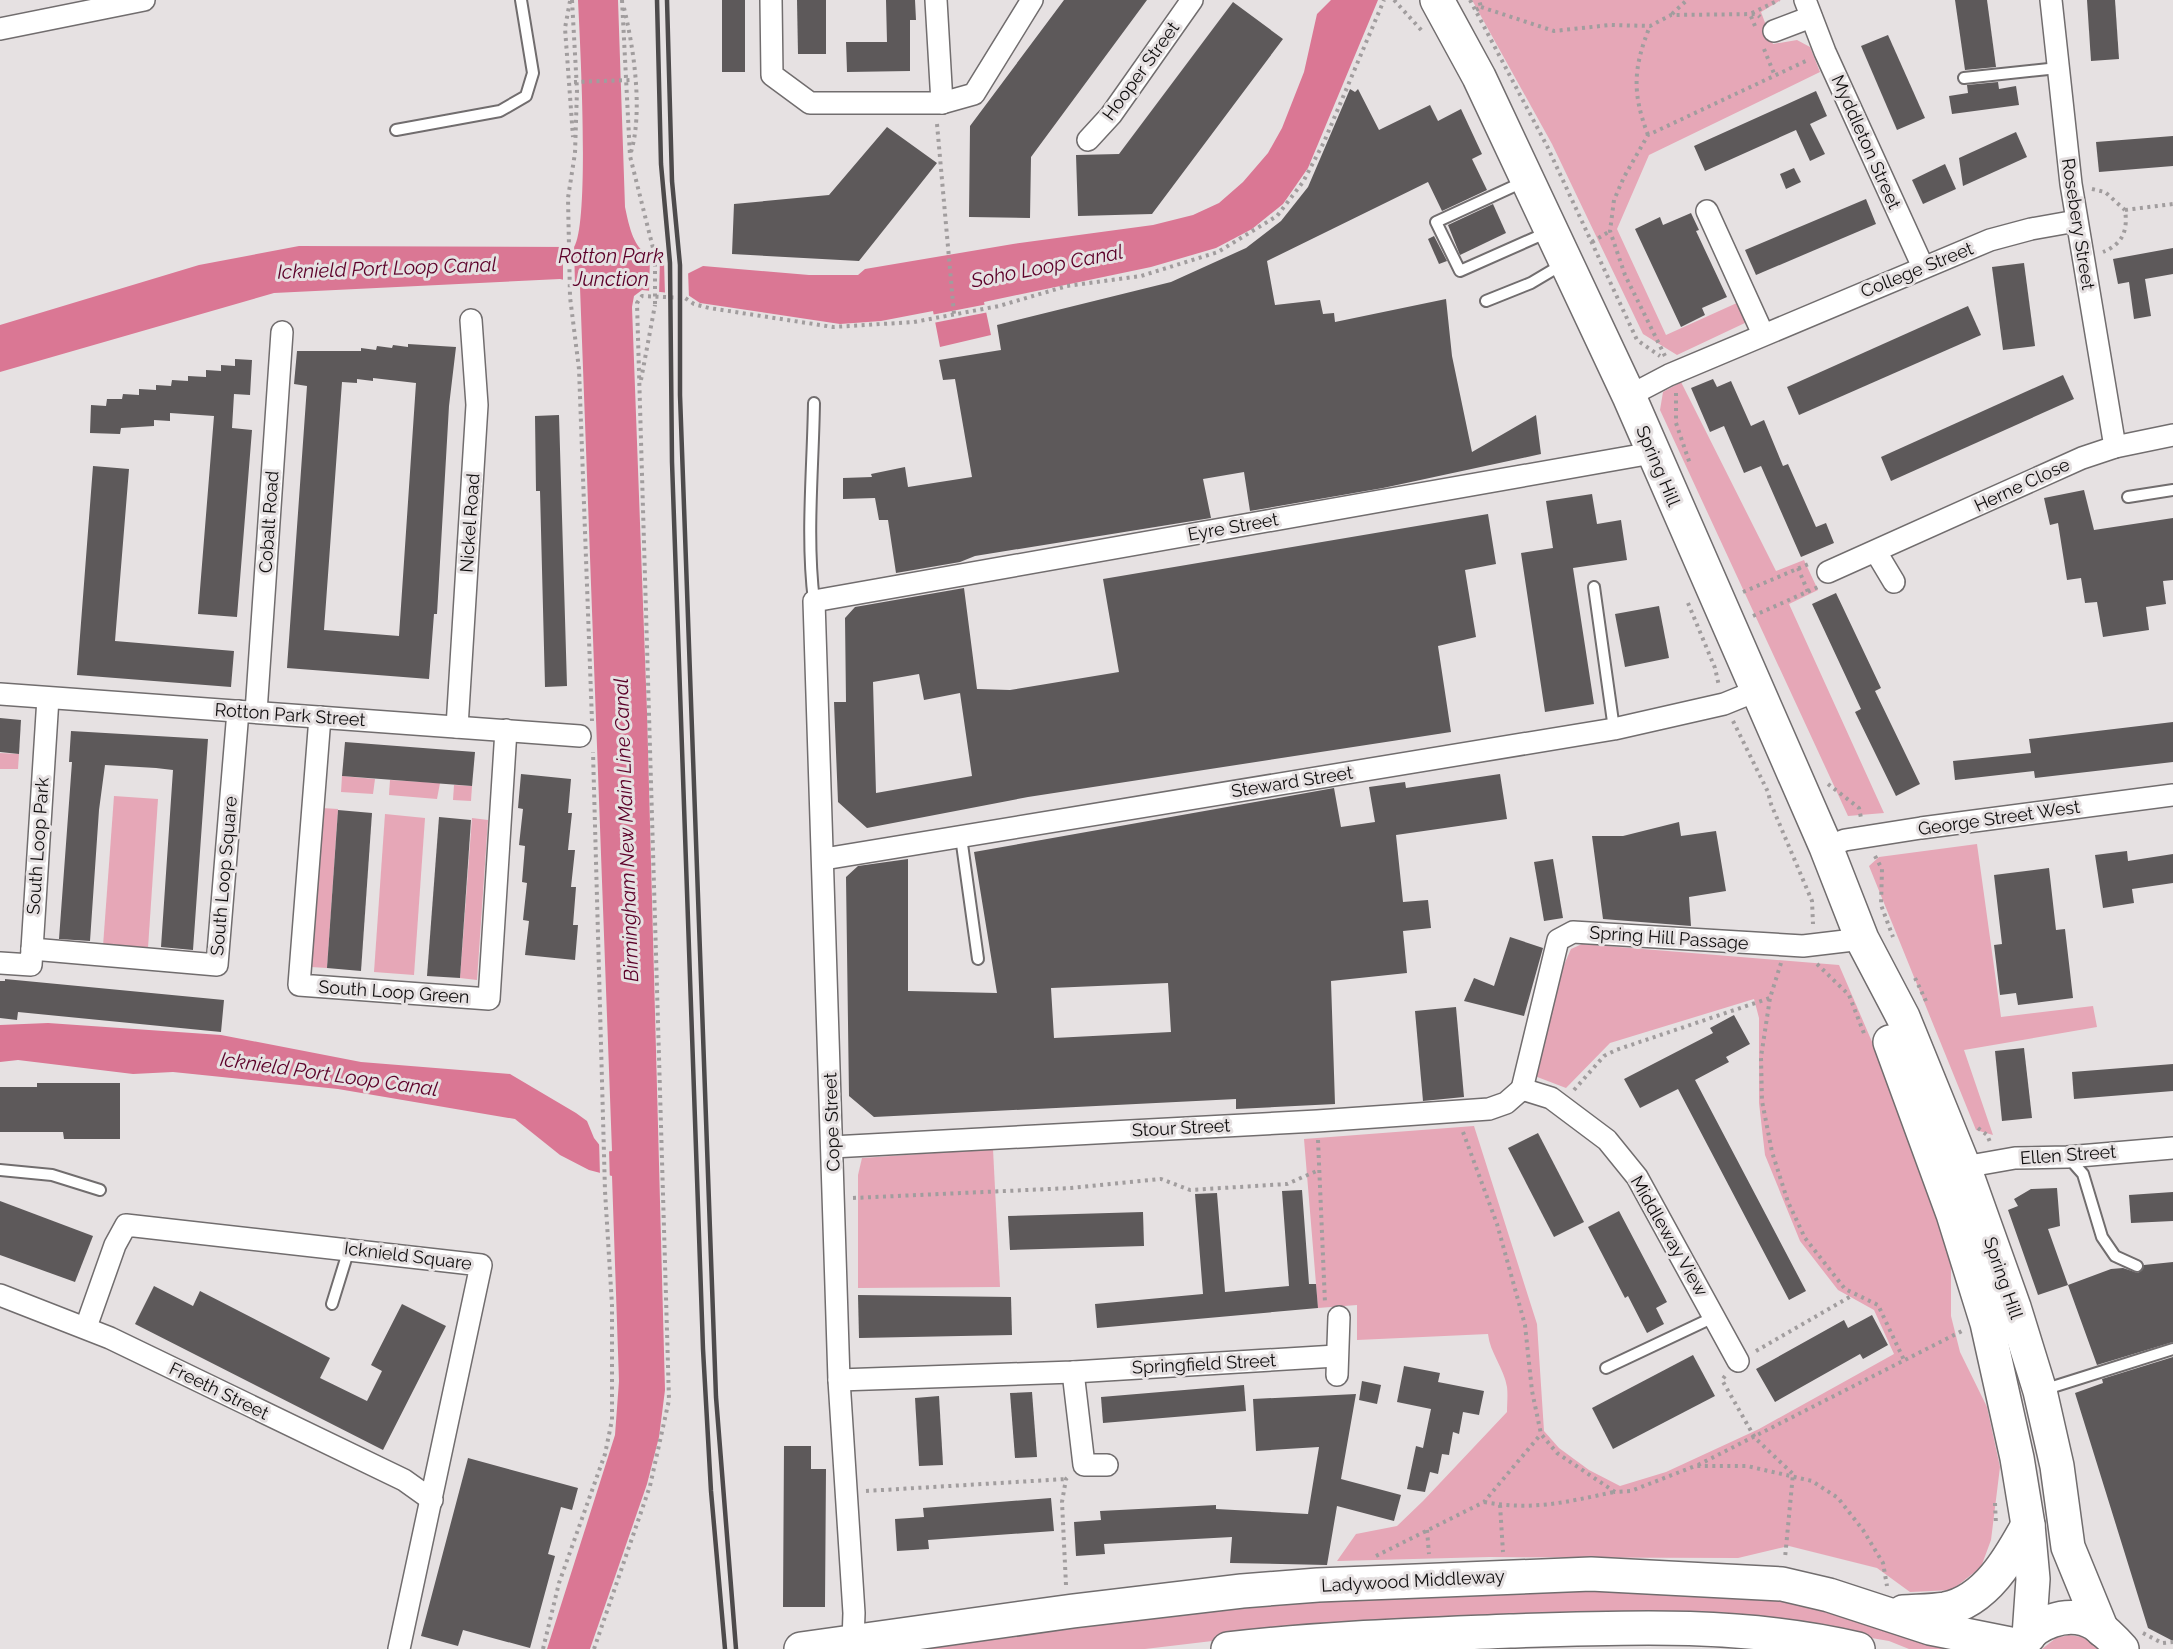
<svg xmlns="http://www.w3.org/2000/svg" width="2173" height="1649" font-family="Raleway,sans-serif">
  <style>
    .green { fill: #e6a7b7 }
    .water { fill: #da7794 }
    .pier { fill: #e6e1e2 }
    .building { fill: #5d595a; fill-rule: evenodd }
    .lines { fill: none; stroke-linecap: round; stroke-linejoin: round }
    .service-casing { stroke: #716d6e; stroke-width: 14 }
    .minor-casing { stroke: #716d6e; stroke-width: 24 }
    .primary-casing { stroke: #716d6e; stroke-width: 36 }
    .trunk-casing { stroke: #716d6e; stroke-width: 36 }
    .path { stroke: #a19d9e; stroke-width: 4; stroke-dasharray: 3 4.5; stroke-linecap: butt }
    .service { stroke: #fff; stroke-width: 10 }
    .minor { stroke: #fff; stroke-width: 21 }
    .primary { stroke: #fff; stroke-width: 33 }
    .trunk { stroke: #fff; stroke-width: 33 }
    .rail { stroke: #4d4a4b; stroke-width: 4.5 }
    .path-bridge { stroke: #a19d9e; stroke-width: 4; stroke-dasharray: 3 4.5; stroke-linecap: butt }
    .labels { text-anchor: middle; stroke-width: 6; stroke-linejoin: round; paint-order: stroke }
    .street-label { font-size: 18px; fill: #110f0f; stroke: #e6e1e2 }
    .water-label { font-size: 20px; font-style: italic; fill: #5c0029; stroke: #e6e1e2 }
  </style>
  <rect width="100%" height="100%" fill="#e6e1e2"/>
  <g class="green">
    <polygon points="1472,0 1781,0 1761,12 1773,44 1797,40 1810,47 1820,72 1649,155 1617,229 1666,335 1739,302 1747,322 1677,355 1643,334 1552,144"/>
    <polygon points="1681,382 1776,571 1804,560 1818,590 1789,604 1884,813 1848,816 1660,410 1663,392"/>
    <polygon points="0,753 19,754 18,769 0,769"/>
    <polygon points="342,776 375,779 373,794 341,792"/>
    <polygon points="390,780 440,783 437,799 389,795"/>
    <polygon points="454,785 472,786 471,801 453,800"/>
    <polygon points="114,796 158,799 148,948 103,946"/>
    <polygon points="322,808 338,809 327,968 311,967"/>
    <polygon points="385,814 425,818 414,975 374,972"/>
    <polygon points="472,818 488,820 477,980 460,978"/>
    <polygon points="1977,844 2001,1017 2093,1006 2097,1027 1964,1050 1993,1135 1976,1130 1869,866 1879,857"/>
    <path d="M1582 944 1839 965 1906 1121 1951 1263V1316L1960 1352 1987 1407 2000 1467 1991 1540 1981 1567 1952 1590 1910 1592 1877 1568 1789 1546 1738 1558 1489 1557 1337 1561 1356 1534 1397 1526 1423 1501 1507 1412C1507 1404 1508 1395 1507 1387 1504 1368 1490 1353 1488 1334L1357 1340V1305L1318 1308 1304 1139 1474 1126 1537 1324 1544 1431 1559 1448 1589 1470 1620 1486 1666 1472 1759 1429 1894 1354 1874 1310 1838 1290 1800 1241 1765 1155 1759 1103V1018L1754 999 1610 1043 1566 1088 1532 1075 1545 1008 1571 949Z"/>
    <polygon points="993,1149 1000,1287 858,1288 858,1175 862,1158"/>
    <polygon points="1596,1587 1780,1595 1959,1649 1909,1649 1889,1641 1790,1624 1246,1637 1145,1649 883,1649 1321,1595"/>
    <polygon points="2069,1635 2082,1637 2103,1649 2042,1649 2056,1638"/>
  </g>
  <path class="water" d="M578 0H618L625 207C635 257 643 254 687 274L703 266 809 275H858L865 269 1013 244 1153 225 1193 215 1219 203 1243 182 1268 153 1282 128 1304 72 1317 14 1331 0H1378L1308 168 1283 204 1252 229 1216 248 1151 267 984 302 991 335 940 347 933 311 881 321 840 324 700 303 688 295 642 290 634 296 632 307 647 712 665 1390 659 1437 647 1484 590 1649H547L615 1435 619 1381 612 1176 589 1170 560 1155 515 1119 338 1089 173 1072 133 1074 18 1060 0 1062V1025L48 1023 221 1035 361 1062 510 1074 576 1113 587 1121 594 1138 605 1152 612 1151 580 287 574 282 560 279 274 293 0 372V325L199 265 299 246 574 247C590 222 580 40 578 0Z"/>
  <g class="pier">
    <polygon points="574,242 575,286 563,283 563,243"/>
    <polygon points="650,256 660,259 659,295 649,294"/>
    <polygon points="664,261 688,270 689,299 665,295"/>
    <polygon points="988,304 989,312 933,323 931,315"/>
    <polygon points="599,1139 609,1149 610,1184 609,1178 600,1176"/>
  </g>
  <g class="building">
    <rect x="722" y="0" width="23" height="72"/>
    <polygon points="797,0 826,0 826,54 798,54"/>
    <polygon points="886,0 915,0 916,20 910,20 910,71 847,72 846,42 887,42"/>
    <polygon points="1064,0 1147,0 1031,157 1030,218 969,217 970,126"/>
    <polygon points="1955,0 1987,0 1996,67 1965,70"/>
    <polygon points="2087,0 2115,0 2119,59 2091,61"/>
    <polygon points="1233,2 1283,39 1152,214 1078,216 1076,155 1119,154"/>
    <polygon points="1888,35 1925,118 1897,130 1861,46"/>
    <polygon points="1998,82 1999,89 2016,86 2019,105 1952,114 1949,96 1968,93 1967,85"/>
    <polygon points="1350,89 1355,92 1358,89 1379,130 1430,105 1438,121 1461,109 1482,154 1472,159 1487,190 1442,211 1428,182 1267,261 1275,305 1320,300 1323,314 1334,313 1335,322 1446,299 1452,356 1472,452 1536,415 1541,454 1383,488 1250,511 1244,472 1203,479 1211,518 975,556 960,562 896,573 888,520 879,520 875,498 843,499 843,478 872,477 871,474 905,467 908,487 972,477 955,379 943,380 939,360 1001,350 997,325 1171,282 1246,248 1281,221 1308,187"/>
    <polygon points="1816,91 1827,116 1810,124 1825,154 1810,161 1796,130 1705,171 1694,146"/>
    <polygon points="887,127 937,163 859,261 732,254 734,204 829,195"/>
    <polygon points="2016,132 2027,157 1963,186 1959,158"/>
    <polygon points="2173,136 2173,166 2099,172 2096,142"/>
    <polygon points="1945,164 1956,189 1923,204 1912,180"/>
    <polygon points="1794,168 1801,182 1786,189 1780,174"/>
    <polygon points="1866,199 1876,224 1756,275 1745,250"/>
    <polygon points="1493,204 1506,233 1460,255 1448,225"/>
    <polygon points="1691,213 1699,230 1696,231 1727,297 1702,308 1705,315 1681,327 1635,229 1660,217 1663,225"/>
    <polygon points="1434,236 1447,261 1439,264 1428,239"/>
    <polygon points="2173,248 2173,274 2145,279 2151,316 2134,319 2129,282 2118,284 2113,259"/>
    <polygon points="2024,263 2035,346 2003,350 1992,267"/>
    <polygon points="1968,306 1981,335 1799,415 1787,387"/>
    <path d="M408 344 456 347 449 406 437 614H434L429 679 287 668 307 386 294 384 297 351H361V348L376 350 377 346 392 348 393 345 408 347ZM373 378 416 383 399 636 324 630 342 382 357 383V379L373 381Z"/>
    <polygon points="235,359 252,360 250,395 234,394 232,428 252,430 237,617 198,614 214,416 170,413 170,421 154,420 154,426 121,428 120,434 90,433 91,405 106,406 107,399 122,399 123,394 139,395 139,389 156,390 156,385 171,386 172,380 188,381 188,376 206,377 206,370 221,371 221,365 235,366"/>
    <polygon points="2063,375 2074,399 1891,481 1881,457"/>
    <polygon points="1713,379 1717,387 1731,381 1751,426 1764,420 1783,466 1788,464 1816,527 1826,523 1834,543 1801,557 1761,466 1744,473 1724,426 1710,432 1691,388"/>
    <polygon points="559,415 567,686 545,687 540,491 536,491 535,416"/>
    <polygon points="93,466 129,469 115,641 234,651 231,687 77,675"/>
    <polygon points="2084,490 2094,530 2173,518 2173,580 2163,581 2166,604 2146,607 2149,630 2103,637 2097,602 2085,603 2081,578 2067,580 2058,523 2050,525 2044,498"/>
    <polygon points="1592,494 1597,524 1621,520 1627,560 1573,568 1594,704 1545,712 1521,553 1553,548 1546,501"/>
    <path d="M1488 514 1496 564 1465 570 1476 637 1438 646 1451 732 1028 797 867 828 838 802 834 702H846L845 618 855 607 964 588 977 689 1010 690 1119 672 1103 579ZM919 674 924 700 960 693 972 776 876 793 873 682Z"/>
    <polygon points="1836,593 1881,688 1875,691 1920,784 1896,796 1855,712 1861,709 1812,604"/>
    <polygon points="1659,606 1669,658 1625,667 1615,614"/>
    <polygon points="0,718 21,720 19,754 0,752"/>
    <polygon points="2173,722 2173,762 2035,778 2034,771 1955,780 1953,761 2031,753 2029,739"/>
    <polygon points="71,731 208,739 193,950 161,947 173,770 156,768 105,765 99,810 90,941 59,939 72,762 69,762"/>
    <polygon points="345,742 475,752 472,786 342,776"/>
    <polygon points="521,774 571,779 568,813 572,813 568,850 575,850 571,887 576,887 573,925 578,925 575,960 525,955 529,921 523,920 527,883 522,882 525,846 519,845 523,809 518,808"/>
    <path d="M1500 774 1507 819 1396 835 1403 902 1428 900 1431 928 1403 931 1407 973 1331 981 1335 1104 1236 1109V1099L874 1117 849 1096 846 877 858 866 908 859V991L997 993 974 852 1334 788 1341 827 1375 822 1369 787 1405 782 1406 788ZM1168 983 1171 1032 1054 1038 1051 988Z"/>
    <polygon points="338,810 372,813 361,971 327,968"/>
    <polygon points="439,817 471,820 460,978 427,976"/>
    <polygon points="1679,822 1681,836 1716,831 1726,891 1689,897 1691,926 1603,919 1592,836 1623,836"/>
    <polygon points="2127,851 2128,861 2173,854 2173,883 2132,889 2134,903 2103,908 2095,855"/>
    <polygon points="1553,859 1563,918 1544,921 1534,862"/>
    <polygon points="2049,868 2056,930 2065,929 2073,998 2018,1005 2016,993 2000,995 1994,945 2002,944 1994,875"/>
    <polygon points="1510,937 1543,948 1524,1016 1464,1001 1474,978 1494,986"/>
    <polygon points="5,979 224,1000 221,1032 18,1012 17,1020 0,1018 0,981 5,981"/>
    <polygon points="1456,1007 1464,1097 1423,1101 1415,1011"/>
    <polygon points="1734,1015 1750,1044 1726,1057 1729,1062 1695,1080 1806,1291 1789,1300 1678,1089 1640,1108 1624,1079 1713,1033 1710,1028"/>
    <polygon points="2024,1048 2032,1118 2002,1121 1995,1051"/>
    <polygon points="2173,1064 2173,1091 2074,1099 2072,1072"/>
    <polygon points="37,1083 120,1083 120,1139 64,1139 63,1132 0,1132 0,1087 37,1087"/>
    <polygon points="1538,1133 1584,1222 1554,1237 1508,1148"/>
    <polygon points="2057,1188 2060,1226 2048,1229 2068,1285 2038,1295 2008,1210 2018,1206 2014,1199 2031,1189"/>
    <polygon points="1302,1190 1309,1284 1316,1284 1318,1308 1097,1328 1095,1304 1203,1294 1195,1194 1217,1193 1225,1292 1289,1286 1282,1191"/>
    <polygon points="2173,1192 2173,1221 2131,1223 2129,1195"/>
    <polygon points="0,1201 93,1236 75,1282 0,1255"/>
    <polygon points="1619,1211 1667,1302 1656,1308 1664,1324 1647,1333 1628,1296 1625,1298 1588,1227"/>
    <polygon points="1143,1212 1144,1246 1010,1250 1008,1216"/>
    <polygon points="2173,1262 2173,1342 2097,1365 2068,1285 2111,1269 2123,1268 2138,1273 2144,1265"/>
    <polygon points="154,1286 193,1306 200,1291 330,1358 320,1378 367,1401 382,1371 371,1365 402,1304 446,1326 383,1450 135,1324"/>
    <polygon points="858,1295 1011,1297 1012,1335 859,1338"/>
    <polygon points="1872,1315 1888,1345 1863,1359 1860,1354 1775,1402 1756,1369 1844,1320 1848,1328"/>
    <polygon points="1693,1355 1715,1396 1613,1449 1592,1408"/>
    <polygon points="2173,1357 2173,1641 2148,1628 2075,1393 2103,1383 2102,1379"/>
    <polygon points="1404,1366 1440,1373 1438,1382 1484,1391 1479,1415 1463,1412 1459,1434 1453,1432 1449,1455 1442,1454 1438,1474 1430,1472 1425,1492 1407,1489 1416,1446 1423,1448 1431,1409 1397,1402"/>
    <polygon points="1362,1381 1381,1385 1377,1404 1359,1400"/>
    <polygon points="1244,1385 1246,1411 1103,1423 1101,1397"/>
    <polygon points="1032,1392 1037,1457 1015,1458 1010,1393"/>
    <polygon points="1356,1394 1341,1479 1401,1495 1394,1521 1337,1506 1327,1565 1230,1563 1232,1537 1104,1544 1105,1554 1076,1556 1074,1522 1101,1520 1100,1511 1216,1505 1216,1509 1308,1514 1319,1447 1256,1451 1253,1399"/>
    <polygon points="939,1396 943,1465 919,1466 915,1398"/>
    <polygon points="784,1446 811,1446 811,1469 826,1469 825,1607 783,1607"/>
    <polygon points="468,1458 578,1488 572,1510 561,1507 548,1554 555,1556 530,1648 463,1630 458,1646 421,1636"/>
    <polygon points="1051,1498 1054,1531 928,1540 929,1549 897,1551 895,1519 924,1517 923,1508"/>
  </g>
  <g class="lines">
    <defs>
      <g id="service">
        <polyline points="1964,78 2058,68"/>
        <polyline points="396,130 500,111 526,96 533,73 521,0"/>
        <polyline points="1523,182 1436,222 1460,271 1548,232"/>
        <polyline points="1486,301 1531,283 1563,264"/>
        <path d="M814 403C813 469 806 537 814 601"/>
        <polyline points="2128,497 2173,490"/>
        <polyline points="1594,587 1614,729"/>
        <polyline points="961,837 978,959"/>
        <polyline points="2068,1157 2083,1174 2102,1237 2115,1256 2137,1266"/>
        <polyline points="0,1170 52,1175 100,1190"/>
        <polyline points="332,1304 349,1249"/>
        <polyline points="1606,1368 1714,1317"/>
        <polyline points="2043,1390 2173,1349"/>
      </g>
      <g id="minor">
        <polyline points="771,0 772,75 810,103 942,103 974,94 1032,0"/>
        <polyline points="936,0 942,103"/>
        <polyline points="1805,0 1825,52 1923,267"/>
        <polyline points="2051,0 2071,184 2115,447"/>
        <polyline points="0,29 144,0"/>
        <polyline points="1774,31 1811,17"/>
        <polyline points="1088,140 1111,115 1192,0"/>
        <polyline points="1707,211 1763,334"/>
        <polyline points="1629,396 1669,375 1990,240 2031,229 2076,221"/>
        <polyline points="1876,552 1894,582"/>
        <polyline points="1828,572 2082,458 2115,447 2173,435"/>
        <polyline points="0,694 580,736"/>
        <polyline points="256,712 282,332"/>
        <polyline points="320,717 299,985 489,999 506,730"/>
        <polyline points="457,727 477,405 471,320"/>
        <polyline points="1826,847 1845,840 1921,828 2173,795"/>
        <polyline points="824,859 1614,729 1724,704 1756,691"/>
        <polyline points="32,949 217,965 238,711"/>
        <polyline points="0,963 31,965 48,698"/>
        <polyline points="1522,1089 1558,940 1573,932 1803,946 1862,939"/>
        <polyline points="1522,1089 1551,1098 1607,1140 1637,1177 1738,1361"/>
        <polyline points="832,1147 1317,1121 1489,1109 1506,1103 1522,1089"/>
        <polyline points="1964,1167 2015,1158 2067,1157 2173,1148"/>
        <polyline points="0,1295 110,1338 404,1480 432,1500"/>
        <polyline points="86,1327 115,1245 126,1225 481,1265 399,1649"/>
        <polyline points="1073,1372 1084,1465 1107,1465"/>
        <polyline points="1337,1375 1339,1317"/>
        <polyline points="839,1380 1073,1372 1336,1356"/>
        <polyline points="849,1649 853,1642 854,1613 839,1380 814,601 1652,453"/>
      </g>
      <g id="primary">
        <polyline points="1437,0 1479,77 1629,396 1826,847 1862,939 1903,1017 1964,1167 2014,1307 2040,1391 2057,1466 2068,1547 2102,1630"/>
        <polyline points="1890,1042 1953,1214 1987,1323 2017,1458 2028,1525 2033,1579 2029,1636"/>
      </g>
      <g id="trunk">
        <path d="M1903 1612C1917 1611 1931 1611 1945 1609 1986 1601 2010 1558 2028 1525"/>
        <polyline points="801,1649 1073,1611 1242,1591 1318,1585 1591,1574 1782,1584 1829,1595 1930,1628 2020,1646"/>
        <path d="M1228 1649C1322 1638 1416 1635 1510 1631 1626 1627 1744 1622 1858 1649"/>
        <path d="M2019 1649C2031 1623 2069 1608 2095 1624 2105 1631 2114 1640 2122 1649"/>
      </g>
    </defs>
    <use href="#service" class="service-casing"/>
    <use href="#minor" class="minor-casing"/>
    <use href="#primary" class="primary-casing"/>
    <use href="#trunk" class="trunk-casing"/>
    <g class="path">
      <polyline points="572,0 577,90 575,153 568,198 570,297 579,369 592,721"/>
      <polyline points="622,0 630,156 655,256"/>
      <polyline points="1394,0 1423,32"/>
      <polyline points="1470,0 1547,146 1637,340 1660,356"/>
      <polyline points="570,1 565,28 573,137"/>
      <polyline points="1481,7 1554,31 1610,25 1650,26 1671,15 1757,14 1760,17"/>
      <path d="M624 8C634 49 643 112 631 152"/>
      <polyline points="1476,10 1481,7 1479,0"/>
      <polyline points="1672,14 1687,0"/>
      <polyline points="1755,26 1750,14 1779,0"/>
      <polyline points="1764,49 1775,76"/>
      <polyline points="937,124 954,314"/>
      <path d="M1648 135C1632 93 1633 68 1650 26"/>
      <path d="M2092 189 2105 192 2125 210C2128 230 2123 244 2103 252"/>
      <polyline points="2125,210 2173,204"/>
      <polyline points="1592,242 1610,231"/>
      <polyline points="1665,356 1625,275 1610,231 1614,200 1624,177 1648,135 1808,60"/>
      <polyline points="641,380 655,305"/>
      <polyline points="1676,393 1676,423 1690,464"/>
      <polyline points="1798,568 1808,592"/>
      <polyline points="1743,592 1811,563"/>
      <polyline points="1688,603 1715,668 1719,686"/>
      <polyline points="1753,616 1818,587"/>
      <polyline points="1733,721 1768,792 1771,804 1812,901 1813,924"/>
      <polyline points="1828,784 1859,808 1861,818"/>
      <polyline points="1875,856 1882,869 1881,905 1893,937"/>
      <polyline points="1781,963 1770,998 1761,1057 1762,1101 1772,1152 1788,1202 1805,1238 1845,1289 1878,1305 1904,1360"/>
      <polyline points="1817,964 1849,995 1865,1036"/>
      <polyline points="1915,978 1926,1001"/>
      <polyline points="1574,1090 1604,1056 1616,1050 1770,998"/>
      <polyline points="1978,1128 1987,1135 1990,1142"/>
      <polyline points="1463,1132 1497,1224 1525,1325 1532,1391 1541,1434 1557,1453 1615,1492 1631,1491 1695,1466 1747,1466 1812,1481 1838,1498 1863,1530 1883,1563 1887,1586"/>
      <polyline points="1318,1140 1325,1303"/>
      <polyline points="853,1198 1071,1188 1161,1179 1190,1190 1287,1184 1319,1170"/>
      <polyline points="1756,1351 1853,1295"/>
      <polyline points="1725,1376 1722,1380 1755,1438 1793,1474 1785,1558"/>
      <polyline points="1698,1465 1962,1331"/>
      <polyline points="866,1491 1066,1479"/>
      <path d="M1484 1502C1533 1511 1566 1502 1614 1492"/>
      <polyline points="1995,1503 1996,1525"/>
      <polyline points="1500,1505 1503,1552"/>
      <polyline points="1427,1530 1429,1554"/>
      <polyline points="1376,1556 1484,1502 1541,1434"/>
      <polyline points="1066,1585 1062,1502 1066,1479 1069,1476"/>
      <polyline points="2143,1633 2162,1643 2173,1642"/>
      <polyline points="543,1649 559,1583 605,1454 612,1420 612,1305 605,1191 593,752"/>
      <polyline points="594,1649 650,1486 669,1400 637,303 642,296 685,298 694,304 709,308 833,327 914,322 999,306 1067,286 1141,276 1218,252 1277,216 1303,182 1324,142 1384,0"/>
    </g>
    <use href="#service" class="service"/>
    <use href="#minor" class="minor"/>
    <use href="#primary" class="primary"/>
    <use href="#trunk" class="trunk"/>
    <g class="rail">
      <polyline points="657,0 661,164 670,263 672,462 703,1349 711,1491 725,1649"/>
      <polyline points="667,0 672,181 680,265 680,395 716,1397 736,1649"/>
    </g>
    <g class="path-bridge">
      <polyline points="574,82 631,80"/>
      <polyline points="655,256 655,305"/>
    </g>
  </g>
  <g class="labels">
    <g class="street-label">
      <text transform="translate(1141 71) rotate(-54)" y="6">Hooper Street</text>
      <text transform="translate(1866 142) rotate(66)" y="6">Myddleton Street</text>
      <text transform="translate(2078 224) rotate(81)" y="6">Rosebery Street</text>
      <text transform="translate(1917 270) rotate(-22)" y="6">College Street</text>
      <text transform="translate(1658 466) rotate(67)" y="6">Spring Hill</text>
      <text transform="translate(2022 485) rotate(-25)" y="6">Herne Close</text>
      <text transform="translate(269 522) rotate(-86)" y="6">Cobalt Road</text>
      <text transform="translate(470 523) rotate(-86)" y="6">Nickel Road</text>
      <text transform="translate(1233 527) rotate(-10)" y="6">Eyre Street</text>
      <text transform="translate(290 715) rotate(4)" y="6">Rotton Park Street</text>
      <text transform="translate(1292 782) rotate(-9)" y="6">Steward Street</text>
      <text transform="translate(1999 818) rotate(-8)" y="6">George Street West</text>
      <text transform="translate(38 846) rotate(-86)" y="6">South Loop Park</text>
      <text transform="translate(224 876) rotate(-85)" y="6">South Loop Square</text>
      <text transform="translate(1669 938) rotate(4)" y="6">Spring Hill Passage</text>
      <text transform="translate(394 992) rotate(4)" y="6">South Loop Green</text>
      <text transform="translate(832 1122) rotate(-92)" y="6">Cope Street</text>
      <text transform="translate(1181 1128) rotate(-3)" y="6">Stour Street</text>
      <text transform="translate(2068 1155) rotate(-4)" y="6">Ellen Street</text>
      <text transform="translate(1669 1236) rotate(60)" y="6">Middleway View</text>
      <text transform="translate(408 1256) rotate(7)" y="6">Icknield Square</text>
      <text transform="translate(2003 1278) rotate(71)" y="6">Spring Hill</text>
      <text transform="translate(1204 1364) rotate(-3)" y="6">Springfield Street</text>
      <text transform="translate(219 1391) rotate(26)" y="6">Freeth Street</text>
      <text transform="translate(1413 1581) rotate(-3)" y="6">Ladywood Middleway</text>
    </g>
    <g class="water-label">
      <text x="611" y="263">Rotton Park<tspan x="611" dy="23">Junction</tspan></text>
      <text transform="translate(1047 266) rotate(-11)" y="7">Soho Loop Canal</text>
      <text transform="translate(387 268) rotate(-2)" y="7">Icknield Port Loop Canal</text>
      <text transform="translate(626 830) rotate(-92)" y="7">Birmingham New Main Line Canal</text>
      <text transform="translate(329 1074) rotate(8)" y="7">Icknield Port Loop Canal</text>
    </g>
  </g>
</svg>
